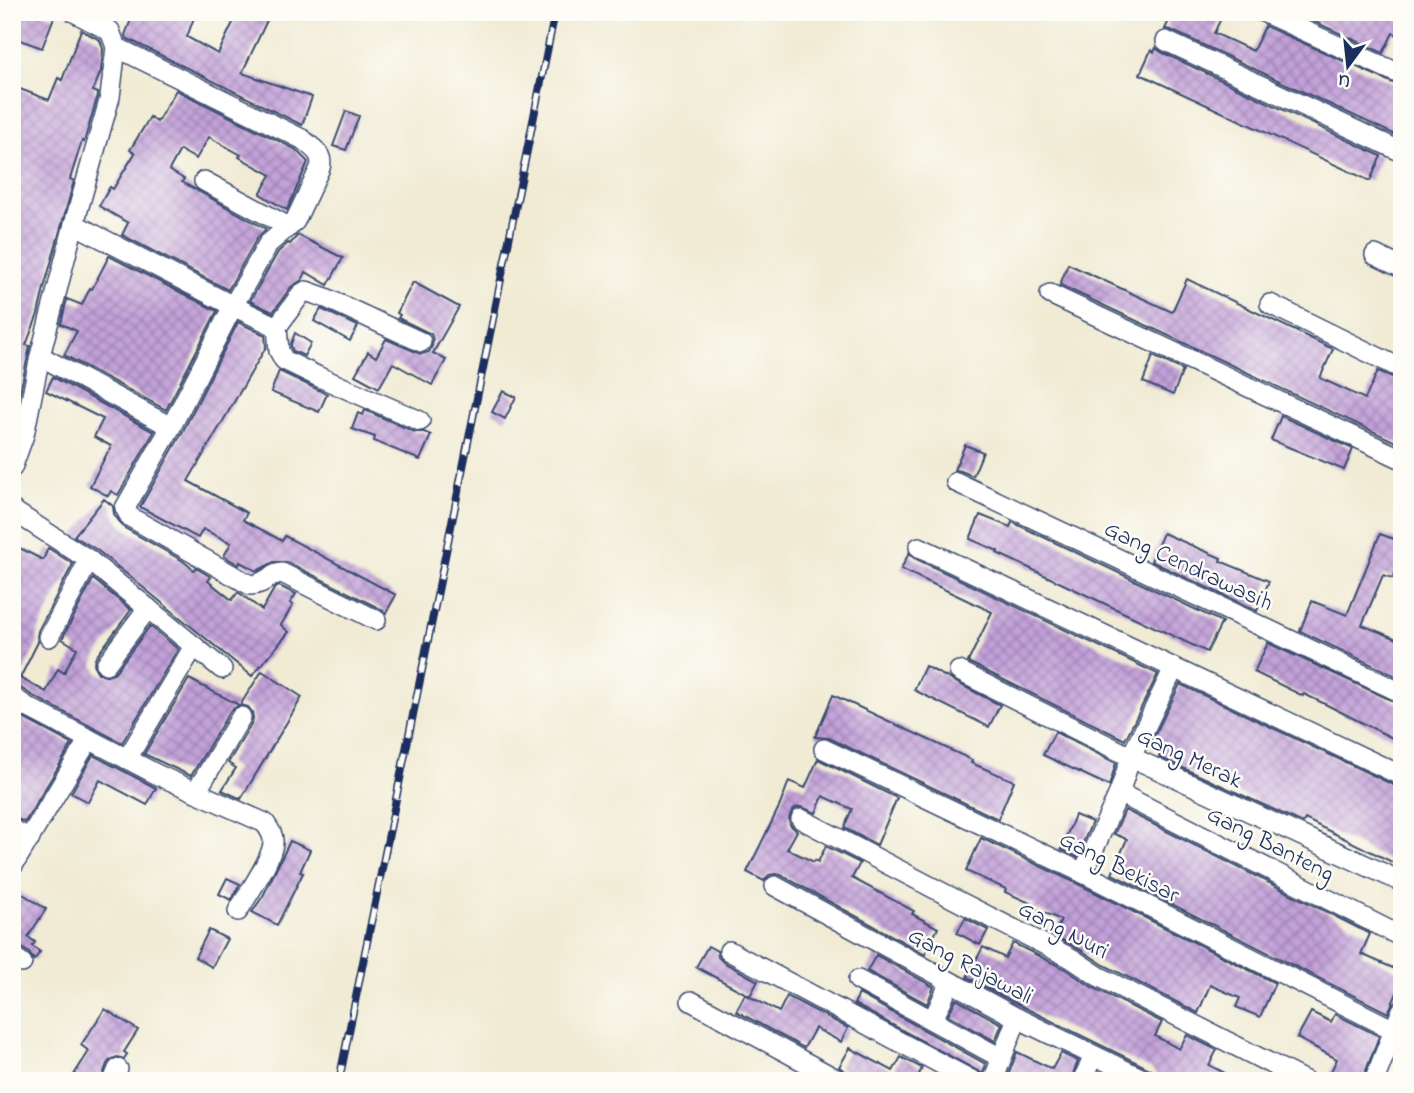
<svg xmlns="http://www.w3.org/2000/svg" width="1414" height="1093" font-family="'Indie Flower',sans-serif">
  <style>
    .building { fill: url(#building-cross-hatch) }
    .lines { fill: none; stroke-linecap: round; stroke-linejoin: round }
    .minor-casing { stroke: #3b4b70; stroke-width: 22 }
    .minor { stroke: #fff; stroke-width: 19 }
    .rail-casing { stroke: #1b2f5e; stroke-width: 8 }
    .rail { stroke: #fdfcf7; stroke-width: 5; stroke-dasharray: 16; stroke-linecap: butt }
    .labels { text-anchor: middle; stroke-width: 5; stroke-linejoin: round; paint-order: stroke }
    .street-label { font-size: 24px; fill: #1b2f5e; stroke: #fdfcf7 }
  </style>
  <defs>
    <pattern id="building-cross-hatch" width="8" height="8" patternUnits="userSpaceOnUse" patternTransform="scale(1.75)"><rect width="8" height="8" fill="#c3a1d9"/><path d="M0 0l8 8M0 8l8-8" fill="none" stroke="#9e84b3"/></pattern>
  </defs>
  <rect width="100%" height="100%" fill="#fdfcf7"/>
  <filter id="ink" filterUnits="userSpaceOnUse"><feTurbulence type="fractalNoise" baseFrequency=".0143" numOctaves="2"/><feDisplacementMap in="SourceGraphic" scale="14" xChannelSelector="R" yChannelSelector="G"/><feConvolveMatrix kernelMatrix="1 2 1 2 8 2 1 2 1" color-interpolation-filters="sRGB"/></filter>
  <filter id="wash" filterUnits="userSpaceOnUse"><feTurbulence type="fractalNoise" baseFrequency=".00686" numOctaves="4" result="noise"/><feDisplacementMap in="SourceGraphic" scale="28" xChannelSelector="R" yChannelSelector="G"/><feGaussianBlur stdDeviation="1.57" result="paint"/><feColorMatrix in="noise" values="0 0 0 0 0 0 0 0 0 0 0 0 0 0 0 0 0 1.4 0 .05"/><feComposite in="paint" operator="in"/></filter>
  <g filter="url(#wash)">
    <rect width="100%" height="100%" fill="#f1ebd4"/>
    <g id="blocks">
      <g class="building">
        <polygon points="12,12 42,12 54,17 42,48 12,37"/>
        <polygon points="134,12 196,12 187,37 218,54 238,12 271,12 242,73 312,97 302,125 126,38 125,35"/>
        <polygon points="1173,12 1224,12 1214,33 1253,51 1265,26 1402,87 1402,138 1171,30 1165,29"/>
        <polygon points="1293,12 1402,12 1402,36 1393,33 1383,53"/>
        <polygon points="81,30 100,40 103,49 101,71 93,91 98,93 98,95 84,142 82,141 70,179 74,181 44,288 38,314 26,345 30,346 19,397 15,411 12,410 12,126 16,115 12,114 12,86 49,100 58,78 62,80"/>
        <polygon points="1156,48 1161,52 1381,156 1370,181 1140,74 1151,50 1154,52"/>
        <polygon points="176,90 295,149 308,162 287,210 260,194 271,175 239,157 241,155 209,137 196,159 180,150 169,170 184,179 182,182 266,229 257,238 228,290 122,235 128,223 99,206 110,187 113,189 135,153 130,150 150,117 157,122"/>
        <polygon points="346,111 359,116 346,150 333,146"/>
        <polygon points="298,235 343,258 328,285 306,272 302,280 291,287 273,312 250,301 278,252 288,243 290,244"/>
        <polygon points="109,256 217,311 166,410 64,355 77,331 61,324 67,299 82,305 90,288 92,289"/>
        <polygon points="1068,264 1172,312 1187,279 1333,349 1320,378 1365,399 1378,371 1402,381 1402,445 1060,285"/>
        <polygon points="413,282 459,307 433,353 446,360 432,385 393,363 379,388 355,375 368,352 376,357 386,339 421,354 429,352 432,346 433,340 431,334 398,318 400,315 397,313"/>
        <polygon points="321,309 358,326 350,341 314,321"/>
        <polygon points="238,322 265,335 266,347 188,481 247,513 243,520 262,530 282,541 285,536 396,595 386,613 381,609 287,562 274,562 257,571 240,562 239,565 224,556 231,543 203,529 198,538 140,507 182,433"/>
        <polygon points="295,333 311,343 304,356 293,351 291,347 291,344"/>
        <polygon points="1153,356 1183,370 1173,395 1143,382"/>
        <polygon points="279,371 327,394 319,412 271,392"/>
        <polygon points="53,377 154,432 118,495 111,491 108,496 90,486 111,446 94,437 103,419 46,391"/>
        <polygon points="503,391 516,397 505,419 492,412"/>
        <polygon points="365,410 415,432 424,432 431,435 420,460 374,441 375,437 352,429 358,413 363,415"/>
        <polygon points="1281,416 1353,449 1344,470 1271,440"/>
        <polygon points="965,445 983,452 973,476 961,471 954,470"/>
        <polygon points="104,499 113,506 114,514 123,527 183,561 194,570 196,568 211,577 208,581 232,600 238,592 262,610 274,589 279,586 296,594 290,603 293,605 281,625 289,632 252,676 97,550 74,536"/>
        <polygon points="980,515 1010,527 1012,522 1222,622 1207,652 1027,567 997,553 998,551 970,539"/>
        <polygon points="1163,533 1221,558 1220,561 1269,581 1257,611 1151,561"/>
        <polygon points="1380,534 1402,542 1402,557 1393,578 1383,575 1362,625 1402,641 1402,679 1300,631 1312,601 1347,615"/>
        <polygon points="12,544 43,560 48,548 73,564 38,631 37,637 38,642 20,678 46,692 58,669 64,673 77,648 62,639 93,579 131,610 96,657 94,662 95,668 98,673 105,676 111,675 115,672 150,626 178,649 122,743 35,697 19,687 12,685"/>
        <polygon points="909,553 914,558 1158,674 1125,740 968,662 992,612 901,569"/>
        <polygon points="1268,643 1402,705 1402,743 1325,704 1304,694 1303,696 1254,672"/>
        <polygon points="925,666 1000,705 989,727 914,690"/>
        <polygon points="262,671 302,697 241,799 222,790 236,768 228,763 252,723 253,718 252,712 248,707 240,705"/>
        <polygon points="189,679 239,705 230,711 191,776 144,754"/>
        <polygon points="1180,684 1402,789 1402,867 1305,819 1303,823 1159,757 1162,751 1150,745"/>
        <polygon points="833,695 972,760 971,763 1014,781 998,819 829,738 815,737"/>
        <polygon points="12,712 72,744 25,822 12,817"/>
        <polygon points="1055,732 1116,763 1109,786 1043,755"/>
        <polygon points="93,755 156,788 147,805 100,780 88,802 71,793"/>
        <polygon points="818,759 897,798 877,845 844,828 852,809 823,796 816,813 801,807 795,808 791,813 789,819 790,825 797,831 787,849 814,862 815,860 818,862 826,846 860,863 852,878 914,911 912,914 938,928 925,954 781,875 775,874 769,875 764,881 747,872 780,805 789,781 805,788"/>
        <polygon points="1125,810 1370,934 1361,954 1402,972 1402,982 1388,1013 1112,874 1127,839 1114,834"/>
        <polygon points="1075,815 1092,822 1077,857 1061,849"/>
        <polygon points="981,838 1078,884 1275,983 1260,1017 1236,1007 1240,998 1210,985 1198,1013 1104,965 1078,948 1054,936 1061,920 1034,908 1035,905 1005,892 1006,889 966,871"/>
        <polygon points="290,841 310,850 300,872 303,873 277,925 252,912 263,896"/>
        <polygon points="227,878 240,884 231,900 219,894"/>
        <polygon points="12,887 46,909 28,937 35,942 32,946 40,952 34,960 29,953 19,946 12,944"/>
        <polygon points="965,918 988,930 980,945 957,933"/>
        <polygon points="209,930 227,939 212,967 195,957"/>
        <polygon points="1013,943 1065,969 1092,987 1162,1022 1155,1036 1179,1049 1187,1035 1217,1050 1209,1065 1240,1081 1159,1081 1157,1075 1152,1070 1023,1007 967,977 983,947 1005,958"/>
        <polygon points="708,946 717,951 718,957 723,962 758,981 750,996 696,967"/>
        <polygon points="876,955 934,987 927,1004 867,971"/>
        <polygon points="745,994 779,1012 787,996 848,1028 841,1042 815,1028 804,1048 736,1011"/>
        <polygon points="859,994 986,1064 983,1074 854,1004"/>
        <polygon points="956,999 1002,1024 995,1041 948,1015"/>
        <polygon points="105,1009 138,1030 124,1052 127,1054 124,1059 117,1057 110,1060 107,1064 101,1081 70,1081 89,1051 81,1045"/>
        <polygon points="1311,1012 1331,1022 1335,1014 1379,1036 1362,1081 1326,1081 1337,1059 1297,1038"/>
        <polygon points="850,1048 893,1071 901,1057 922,1068 916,1081 852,1081 850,1074 839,1067"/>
        <polygon points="1017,1052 1052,1069 1061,1053 1078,1061 1070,1081 1006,1081"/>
      </g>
    </g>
  </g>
  <g filter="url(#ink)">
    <use href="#blocks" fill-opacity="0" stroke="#3b4b70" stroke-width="2"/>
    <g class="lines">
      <defs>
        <g id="minor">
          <polyline points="1263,12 1402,75"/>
          <polyline points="1166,41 1402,152"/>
          <path d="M116 47 302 139C313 148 324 154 320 168L295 221 268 244 233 306 171 427 125 508 130 517 250 585C266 585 270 573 282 573L376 620"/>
          <polyline points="204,181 289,227"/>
          <polyline points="74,224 233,306 277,327"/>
          <polyline points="1375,255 1402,268"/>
          <polyline points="1050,294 1402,459"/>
          <polyline points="1270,304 1402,369"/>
          <polyline points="40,356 171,427"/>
          <polyline points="420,421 317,376 284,360 279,351 277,327 301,294 306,291 326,298 421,342"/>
          <polyline points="12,468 24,435 40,356 74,224 110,97 116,47 110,31 74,12"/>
          <polyline points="956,482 1402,693"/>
          <polyline points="12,510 89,560 222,669"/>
          <polyline points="919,547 1402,776"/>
          <polyline points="49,637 89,560"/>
          <polyline points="106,664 148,608"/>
          <polyline points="959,671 1131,757 1402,882"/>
          <path d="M12 697 29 708 156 774 265 823C269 829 274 835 273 843 272 860 247 895 238 911"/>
          <polyline points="824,749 1083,873 1394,1030"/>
          <polyline points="127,759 194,646"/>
          <polyline points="196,792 241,717"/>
          <polyline points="1119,793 1402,937"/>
          <polyline points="801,819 964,904 1071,958 1098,976 1305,1081"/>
          <polyline points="12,829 30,839"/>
          <polyline points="12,867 89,739"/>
          <polyline points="1083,873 1119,793 1131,757 1174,668"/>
          <polyline points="775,886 1017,1018 1147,1081"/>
          <polyline points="729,951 973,1081"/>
          <polyline points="12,956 22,963"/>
          <polyline points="858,980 1001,1058"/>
          <polyline points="691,1001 840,1081"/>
          <polyline points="933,1020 950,982"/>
          <polyline points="113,1081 118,1069"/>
          <polyline points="993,1081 1017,1018"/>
          <polyline points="1082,1081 1094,1056"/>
          <polyline points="1374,1081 1402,1010"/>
        </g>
      </defs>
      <use href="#minor" class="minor-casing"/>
      <use href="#minor" class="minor"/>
      <defs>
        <polyline id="rail" points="339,1081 555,12"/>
      </defs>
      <use href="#rail" class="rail-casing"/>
      <use href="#rail" class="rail"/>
    </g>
  </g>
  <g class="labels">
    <g class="street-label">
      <text transform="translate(1189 565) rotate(25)" y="8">Gang Cendrawasih</text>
      <text transform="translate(1190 757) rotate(25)" y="8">Gang Merak</text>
      <text transform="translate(1271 843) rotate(27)" y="8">Gang Banteng</text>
      <text transform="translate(1120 866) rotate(27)" y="8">Gang Bekisar</text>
      <text transform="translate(1064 929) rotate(28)" y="8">Gang Nuri</text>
      <text transform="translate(971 965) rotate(28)" y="8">Gang Rajawali</text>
    </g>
  </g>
  <rect width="1414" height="1093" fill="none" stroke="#fdfcf7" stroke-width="42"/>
  <g transform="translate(1348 66) rotate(195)" stroke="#fdfcf7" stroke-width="5" paint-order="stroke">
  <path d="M0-5L12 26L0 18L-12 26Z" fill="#1b2f5e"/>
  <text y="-10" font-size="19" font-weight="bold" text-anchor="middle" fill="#1b2f5e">U</text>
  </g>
</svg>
